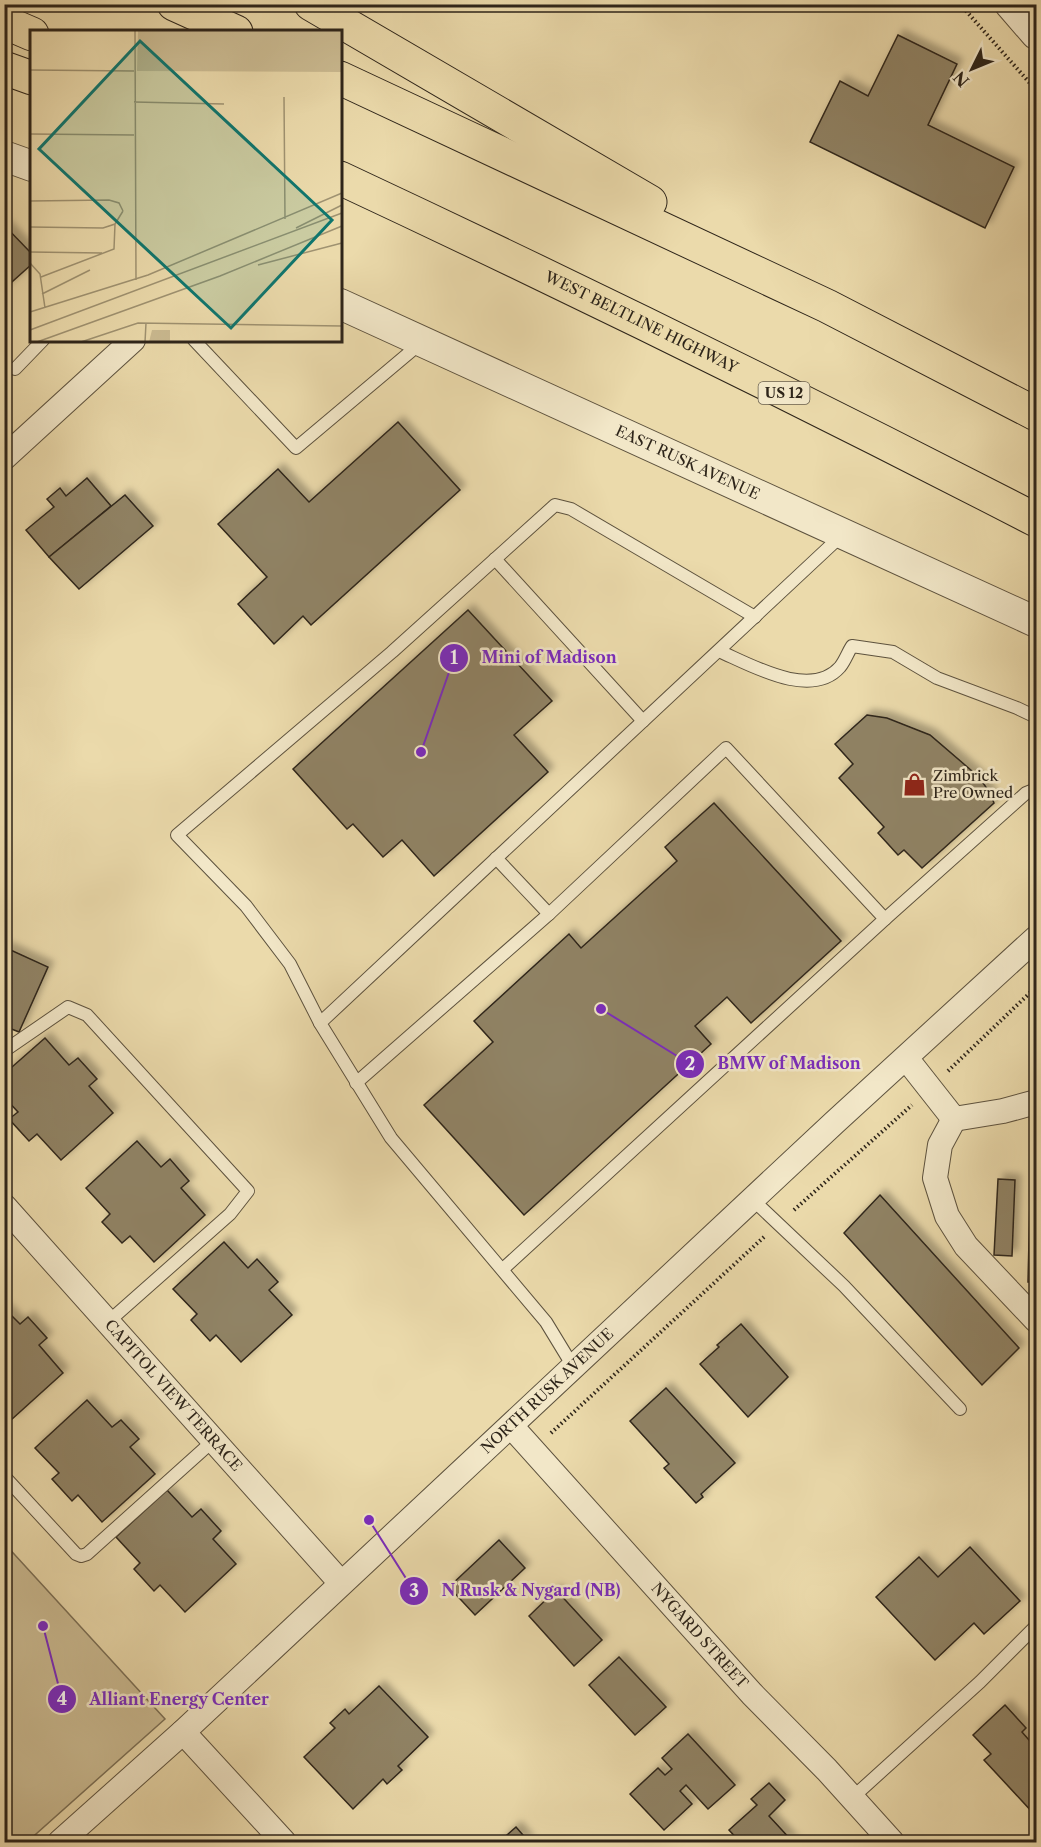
<svg xmlns="http://www.w3.org/2000/svg" width="1041" height="1847" font-family="'Libre Caslon Text',serif">
  <style>
    .green { fill: #cbbb92; stroke: #7c7056; stroke-width: 1.5 }
    .building { fill: #908365; stroke: #2e251a; stroke-width: 1.5; filter: url(#shadow) }
    .lines { fill: none; stroke-linecap: round; stroke-linejoin: round }
    .service-casing { stroke: #5d523e; stroke-width: 14 }
    .minor-casing { stroke: #5d523e; stroke-width: 26 }
    .tertiary-casing { stroke: #5d523e; stroke-width: 32 }
    .motorway-casing { stroke: #2e251a; stroke-width: 35 }
    .path { stroke: #2e251a; stroke-width: 4; stroke-dasharray: 1.5 3; stroke-linecap: butt }
    .service { stroke: #f2e7c8; stroke-width: 12 }
    .minor { stroke: #f2e7c8; stroke-width: 24 }
    .tertiary { stroke: #f2e7c8; stroke-width: 30 }
    .motorway { stroke: #ebdaab; stroke-width: 33 }
    .labels { text-anchor: middle; stroke-width: 5; stroke-linejoin: round; paint-order: stroke }
    .shield { fill: #f2e7c8; stroke: #695f4e; stroke-width: 1.5 }
    .shield-label { font-size: 14px; font-weight: bold; fill: #2e251a }
    .street-label { font-size: 15px; fill: #2e251a; stroke: #f2e7c8 }
    .poi-label { font-size: 15px; fill: #2e251a; stroke: #f2e7c8; text-anchor: start }
    .inset-road { fill: none; stroke: #9f9271; stroke-width: 1.5 }
    .view { fill: #0f766e; fill-opacity: 0.15; stroke: #0f766e; stroke-width: 3 }
    .inset-edge { fill: none; stroke: #2e251a; stroke-width: 3 }
    .leader { fill: none; stroke: #7b2cbf; stroke-width: 2 }
    .callout-dot { fill: #7b2cbf; stroke: #f2e7c8; stroke-width: 2 }
    .mark-label { font-size: 18px; text-anchor: middle; font-weight: bold; fill: #fff }
    .callout-label { font-size: 16px; text-anchor: middle; font-weight: bold; fill: #7b2cbf; stroke: #f2e7c8; stroke-width: 5; stroke-linejoin: round; paint-order: stroke }
  </style>
  <defs>
    <filter id="shadow"><feDropShadow dx="5.5" dy="-5.5" stdDeviation="3" flood-color="#0004"/></filter>
  </defs>
  <rect width="100%" height="100%" fill="#ebdaab"/>
  <filter id="stains"><feTurbulence type="fractalNoise" baseFrequency=".00333" numOctaves="4"/><feColorMatrix values="0 0 0 0 .2 0 0 0 0 .09 0 0 0 0 .02 0 0 0 .5 -.17"/></filter>
  <radialGradient id="worn" r=".72"><stop offset=".6" stop-color="#630" stop-opacity="0"/><stop offset="1" stop-color="#630" stop-opacity=".3"/></radialGradient>
  <polygon class="green" points="4,1543 165,1719 27,1842 5,1842"/>
  <g class="building">
    <polygon points="898,35 957,64 928,125 1014,167 985,228 810,142 840,81 868,96"/>
    <polygon points="4,225 32,254 32,264 4,289"/>
    <polygon points="398,422 460,490 311,625 303,616 274,644 238,604 267,577 218,524 278,469 309,502"/>
    <polygon points="87,478 111,506 49,557 26,530 54,507 47,499 60,488 66,496"/>
    <polygon points="125,495 153,526 79,589 49,557"/>
    <polygon points="468,610 552,701 514,735 548,772 434,876 402,840 383,857 353,824 347,829 293,769"/>
    <polygon points="867,715 887,718 930,735 979,777 990,793 994,803 922,868 904,850 898,855 878,833 884,827 839,778 853,764 835,744"/>
    <polygon points="714,803 841,941 751,1023 727,997 695,1026 711,1044 524,1215 424,1105 493,1042 474,1021 569,934 581,948 677,861 665,847"/>
    <polygon points="4,947 48,967 19,1032 4,1026"/>
    <polygon points="45,1038 69,1065 78,1058 97,1079 89,1086 113,1113 61,1160 37,1134 29,1141 9,1119 18,1112 4,1097 4,1074"/>
    <polygon points="137,1141 161,1167 170,1159 189,1181 181,1188 205,1215 154,1262 130,1236 122,1243 102,1222 110,1214 86,1188"/>
    <polygon points="998,1179 1015,1180 1012,1256 994,1255"/>
    <polygon points="880,1195 1019,1348 982,1385 844,1233"/>
    <polygon points="1030,1199 1036,1199 1036,1282 1028,1282"/>
    <polygon points="224,1242 248,1268 257,1259 278,1282 269,1290 292,1315 241,1362 216,1335 210,1341 191,1320 197,1314 173,1289"/>
    <polygon points="4,1308 20,1324 28,1317 47,1338 39,1345 63,1373 11,1420 4,1413"/>
    <polygon points="741,1324 788,1377 748,1417 700,1364 719,1347 717,1345"/>
    <polygon points="666,1388 735,1463 701,1494 703,1497 696,1503 664,1468 669,1464 630,1421"/>
    <polygon points="87,1400 112,1427 121,1420 139,1439 130,1447 155,1474 102,1522 78,1495 72,1501 52,1479 59,1473 35,1448"/>
    <polygon points="167,1490 192,1517 201,1509 221,1531 213,1539 236,1564 185,1612 160,1585 154,1591 134,1569 140,1563 116,1537"/>
    <polygon points="499,1540 525,1568 475,1615 449,1587"/>
    <polygon points="970,1547 1020,1601 984,1634 974,1623 935,1660 876,1597 919,1557 938,1577"/>
    <polygon points="556,1590 602,1640 574,1666 529,1616"/>
    <polygon points="619,1657 666,1707 635,1735 589,1685"/>
    <polygon points="379,1686 428,1737 398,1766 402,1770 387,1784 383,1779 353,1809 304,1757 335,1728 330,1723 345,1709 349,1714"/>
    <polygon points="1005,1705 1026,1728 1022,1732 1036,1748 1035,1815 984,1760 991,1754 973,1735"/>
    <polygon points="688,1734 735,1785 708,1809 686,1785 680,1791 692,1804 664,1830 630,1794 658,1768 665,1775 672,1769 662,1758"/>
    <polygon points="769,1783 785,1800 769,1816 793,1842 740,1842 729,1830 757,1805 751,1799"/>
    <polygon points="516,1827 529,1842 499,1842"/>
  </g>
  <g class="lines">
    <defs>
      <g id="service">
        <polyline points="194,340 296,448 422,342"/>
        <polyline points="15,369 43,340"/>
        <polyline points="495,559 643,721"/>
        <path d="M719 651C751 665 811 700 840 667 845 661 848 652 852 646L893 652 937 678 1017 708 1036 717"/>
        <polyline points="496,858 549,914 726,748 885,919 503,1269"/>
        <polyline points="885,919 1026,793 1036,789"/>
        <polyline points="320,1023 290,964 246,906 177,835 392,652 555,505 571,509 755,617"/>
        <polyline points="4,1051 68,1007 87,1015 248,1191 230,1214 108,1322"/>
        <polyline points="356,1083 549,914"/>
        <polyline points="753,1200 844,1286 960,1409"/>
        <polyline points="574,1368 546,1322 391,1138 320,1023 842,535"/>
        <polyline points="4,1476 76,1554 81,1556 87,1554 214,1440"/>
        <polyline points="852,1798 980,1682 1036,1626"/>
      </g>
      <g id="minor">
        <polyline points="4,458 133,340"/>
        <polyline points="906,1058 954,1119"/>
        <polyline points="954,1119 940,1145 935,1178 947,1216 966,1246 1036,1320"/>
        <polyline points="954,1119 1003,1111 1036,1102"/>
        <path id="s1" d="M4 1206 341 1583"/>
        <path id="s2" d="M511 1426 752 1694 827 1770 892 1842"/>
        <polyline points="183,1732 284,1842"/>
        <path id="s3" d="M60 1842 183 1732 835 1122 1036 938"/>
      </g>
      <g id="tertiary">
        <polyline points="1010,4 1036,34"/>
        <polyline points="4,156 32,166"/>
        <path id="s4" d="M340 304C573 409 804 517 1036 622"/>
      </g>
      <g id="motorway">
        <polyline points="174,4 236,32"/>
        <polyline points="311,4 650,202"/>
        <polyline points="4,22 32,34"/>
        <polyline points="4,68 32,78"/>
        <polyline points="340,78 827,306 1036,414"/>
        <path id="s5" d="M340 178C575 288 807 402 1036 520"/>
      </g>
    </defs>
    <use href="#service" class="service-casing"/>
    <use href="#minor" class="minor-casing"/>
    <use href="#tertiary" class="tertiary-casing"/>
    <use href="#motorway" class="motorway-casing"/>
    <g class="path">
      <polyline points="960,4 1036,90"/>
      <polyline points="948,1071 1036,987"/>
      <polyline points="794,1210 912,1105"/>
      <polyline points="551,1433 764,1237"/>
    </g>
    <use href="#service" class="service"/>
    <use href="#minor" class="minor"/>
    <use href="#tertiary" class="tertiary"/>
    <use href="#motorway" class="motorway"/>
  </g>
  <defs>
    <symbol id="shop-bare" viewBox="-9 -9 18 18"><path d="M-5-2.5h2.3a2.7 3.5 0 0 1 5.4 0H5L5.5 6h-11ZM-1.5-2.5h3a1.5 2.3 0 0 0-3 0Z" fill="#8f2418" stroke="#f2e7c8" stroke-width="2.5" paint-order="stroke"/></symbol>
  </defs>
  <g fill-rule="evenodd">
    <use href="#shop-bare" x="898" y="768" width="33" height="33"/>
  </g>
  <g class="labels">
    <rect class="shield" x="758.5" y="382" width="51" height="22" rx="4.5"/>
    <g class="shield-label">
      <text x="784" y="398">US 12</text>
    </g>
    <g class="street-label">
      <text dy="5" stroke="none"><textPath href="#s5" startOffset="334">WEST BELTLINE HIGHWAY</textPath></text>
      <text dy="5" stroke="none"><textPath href="#s4" startOffset="382">EAST RUSK AVENUE</textPath></text>
      <text dy="5" stroke="none"><textPath href="#s3" startOffset="664">NORTH RUSK AVENUE</textPath></text>
      <text dy="5" stroke="none"><textPath href="#s1" startOffset="254">CAPITOL VIEW TERRACE</textPath></text>
      <text dy="5" stroke="none"><textPath href="#s2" startOffset="282">NYGARD STREET</textPath></text>
    </g>
    <g class="poi-label">
      <text x="933" y="781">Zimbrick<tspan x="933" dy="17">Pre Owned</tspan></text>
    </g>
  </g>
  <g transform="translate(30 30)">
    <rect width="312" height="312" fill="#ebdaab"/>
    <path d="M108 0H312V42L107 41ZM122 300H140V312H119Z" fill="#cbbb92"/>
    <path class="inset-road" d="M105 0 106 250M0 40 104 41M254 67 255 189M104 72 194 74M0 104 104 105M0 171 79 170 89 173 93 181M0 197 73 198 85 194 93 181M266 198 312 175M0 222 72 223M0 233 10 244 15 278M228 235 312 213M11 247 84 219 85 194M12 264 60 240M0 282 118 245 312 163M0 300 312 183M7 312 190 246 312 196M51 312 108 293 312 296M115 312 116 293"/>
    <path class="view" d="M110 11 302 190 201 298 9 119Z"/>
    <rect width="312" height="312" class="inset-edge"/>
  </g>
  <path class="leader" d="M421 752L454 658M601 1009L690 1064M369 1520L414 1591M43 1626L62 1699"/>
  <g class="callout-dot">
    <circle cx="421" cy="752" r="6"/>
    <circle cx="601" cy="1009" r="6"/>
    <circle cx="369" cy="1520" r="6"/>
    <circle cx="43" cy="1626" r="6"/>
    <circle cx="454" cy="658" r="15"/>
    <circle cx="690" cy="1064" r="15"/>
    <circle cx="414" cy="1591" r="15"/>
    <circle cx="62" cy="1699" r="15"/>
  </g>
  <g class="mark-label">
    <text x="454" y="664">1</text>
    <text x="690" y="1070">2</text>
    <text x="414" y="1597">3</text>
    <text x="62" y="1705">4</text>
  </g>
  <g class="callout-label">
    <text x="549" y="663">Mini of Madison</text>
    <text x="789" y="1069">BMW of Madison</text>
    <text x="531" y="1596">N Rusk &amp; Nygard (NB)</text>
    <text x="179" y="1705">Alliant Energy Center</text>
  </g>
  <rect width="1041" height="1847" fill="none" stroke="#ebdaab" stroke-width="24"/>
  <rect x="6" y="6" width="1029" height="1835" fill="none" stroke="#2e251a" stroke-width="3"/>
  <rect x="12" y="12" width="1017" height="1823" fill="none" stroke="#2e251a" stroke-width="1.5"/>
  <g transform="translate(972 69) rotate(227)" stroke="#f2e7c8" stroke-width="4.5" paint-order="stroke">
  <path d="M0-4.5L10 22L0 15L-10 22Z" fill="#2e251a"/>
  <text y="-9" font-size="16" font-weight="bold" text-anchor="middle" fill="#2e251a">N</text>
  </g>
  <rect width="100%" height="100%" filter="url(#stains)"/>
  <rect width="100%" height="100%" fill="url(#worn)"/>
</svg>
